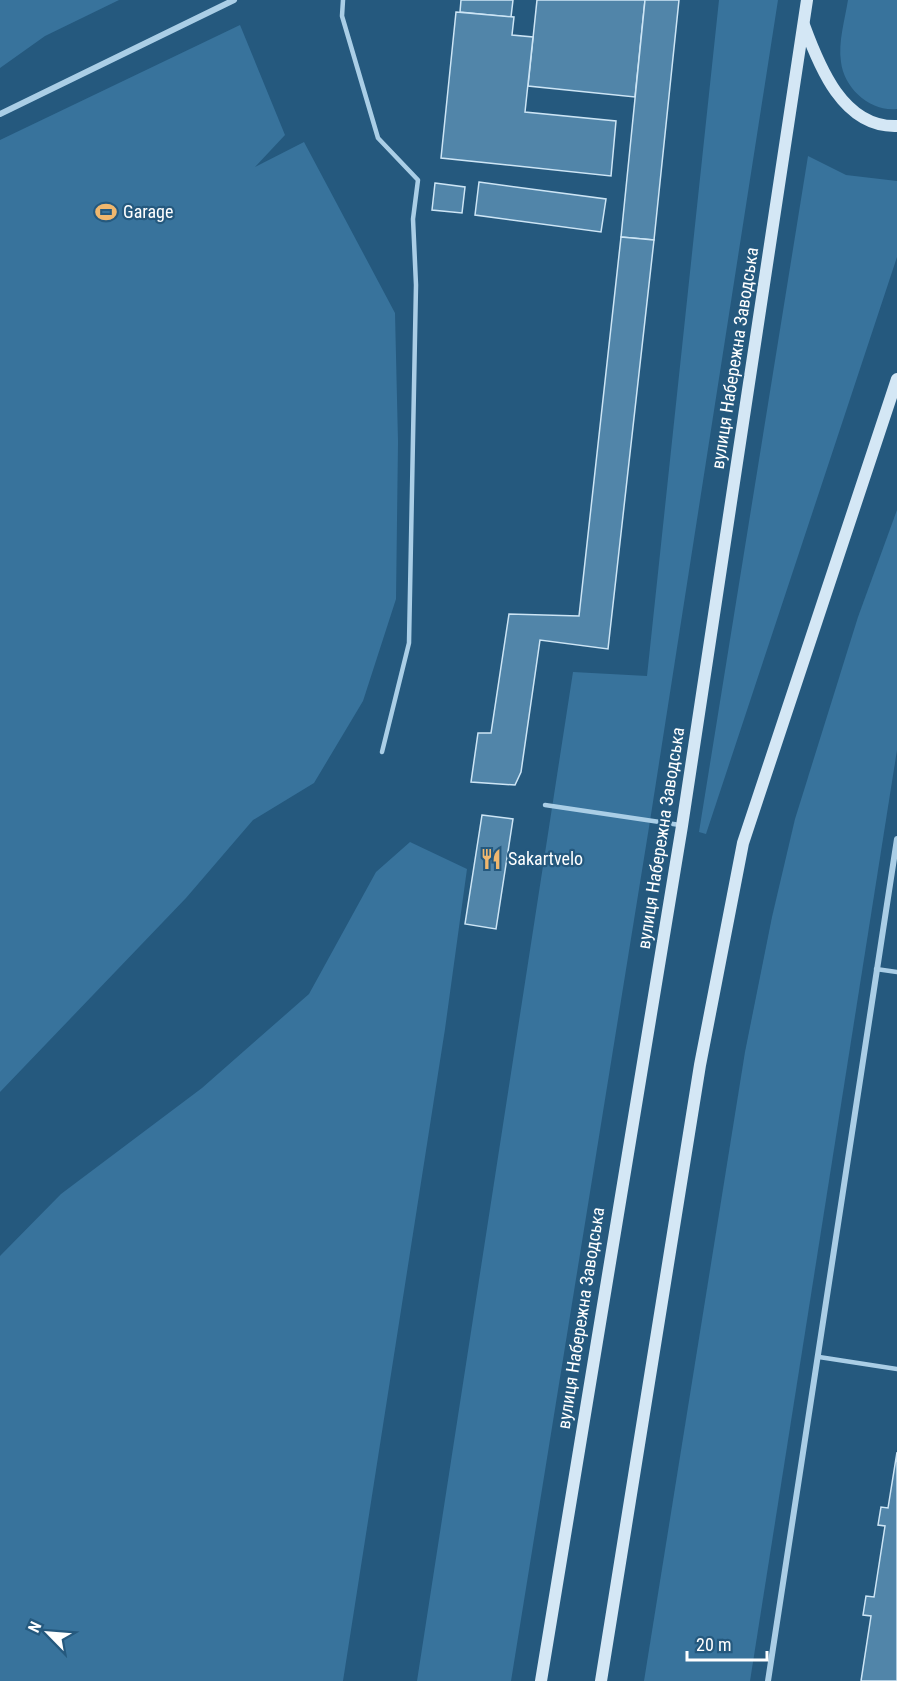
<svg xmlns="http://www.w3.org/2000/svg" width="897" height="1681" font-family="'Roboto Condensed',sans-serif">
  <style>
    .green { fill: #38739c }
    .building { fill: #5185a9; stroke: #cde5f5; stroke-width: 1.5 }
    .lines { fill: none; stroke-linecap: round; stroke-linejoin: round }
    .service { stroke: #aacee6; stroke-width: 4.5 }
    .minor { stroke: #aacee6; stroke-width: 6 }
    .secondary { stroke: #d4e7f5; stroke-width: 12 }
    .labels { text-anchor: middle; stroke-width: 4.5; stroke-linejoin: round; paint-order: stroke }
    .poi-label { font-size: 18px; fill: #fff; stroke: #25597e; text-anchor: start }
    .street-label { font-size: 18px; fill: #fff; stroke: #25597e }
  </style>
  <rect width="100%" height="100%" fill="#25597e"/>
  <g class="green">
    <polygon points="0,0 119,0 45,36 0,68"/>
    <polygon points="719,0 778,0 650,821 511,1681 417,1681 573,672 647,676"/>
    <path d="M848 0H897V109C870 112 844 88 841 62 838 42 845 19 848 0Z"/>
    <polygon points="240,25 285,135 255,167 304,142 395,313 398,442 396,599 363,701 314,783 253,820 186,898 0,1092 0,140"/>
    <polygon points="808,156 846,175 897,181 897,257 706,834 699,832"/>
    <polygon points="897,510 897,750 750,1681 644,1681 745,1052 772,917 795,819 858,617"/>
    <polygon points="410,842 467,869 445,1029 343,1681 0,1681 0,1256 61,1194 202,1088 309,994 376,872"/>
  </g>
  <g class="building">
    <polygon points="461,0 513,0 511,17 460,12"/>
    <polygon points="537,0 645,0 635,97 528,86"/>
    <polygon points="645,0 679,0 654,240 621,237"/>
    <polygon points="456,12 514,17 512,35 533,37 525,112 616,121 611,176 441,158"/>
    <polygon points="479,182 606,199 601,232 475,215"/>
    <polygon points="435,183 465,187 462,213 432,210"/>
    <polygon points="621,237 654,240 608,649 540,640 521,772 515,785 471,782 478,733 491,733 509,614 579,616"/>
    <polygon points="482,815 513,819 496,929 465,924"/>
    <polygon points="897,1452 897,1681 861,1681 871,1616 863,1615 866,1596 874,1597 885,1526 878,1525 881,1507 888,1508"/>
  </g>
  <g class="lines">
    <g class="service">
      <polyline points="343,0 342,16 378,138 418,180 413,219 416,285 409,643 382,752"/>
      <polyline points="545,805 680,825"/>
      <polyline points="876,969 897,972"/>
      <polyline points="819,1357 897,1369"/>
    </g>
    <g class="minor">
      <polyline points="0,114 234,0"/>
      <polyline points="768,1681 897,839"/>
    </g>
    <g class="secondary">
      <path d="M804 25C819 66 843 128 897 126"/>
      <polyline points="541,1681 682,826 807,0"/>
      <polyline points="601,1681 700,1065 743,843 897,379"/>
    </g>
  </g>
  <defs>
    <symbol id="stadium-bare" viewBox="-9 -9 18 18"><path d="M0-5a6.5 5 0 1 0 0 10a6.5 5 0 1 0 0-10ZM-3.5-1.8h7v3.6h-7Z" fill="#efb76e" stroke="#25597e" stroke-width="2.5" paint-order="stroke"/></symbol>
    <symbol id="restaurant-bare" viewBox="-9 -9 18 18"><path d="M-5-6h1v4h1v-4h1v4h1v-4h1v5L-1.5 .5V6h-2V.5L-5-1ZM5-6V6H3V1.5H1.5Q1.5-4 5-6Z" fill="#efb76e" stroke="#25597e" stroke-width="2.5" paint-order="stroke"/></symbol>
  </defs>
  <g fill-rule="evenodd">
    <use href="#stadium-bare" x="91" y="197" width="30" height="30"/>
    <use href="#restaurant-bare" x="476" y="844" width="30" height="30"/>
  </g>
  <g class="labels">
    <g class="poi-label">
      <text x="123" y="218">Garage</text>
      <text x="508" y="865">Sakartvelo</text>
    </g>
    <g class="street-label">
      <text transform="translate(735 358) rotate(-81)" y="6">вулиця Набережна Заводська</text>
      <text transform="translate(661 838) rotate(-81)" y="6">вулиця Набережна Заводська</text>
      <text transform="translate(581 1318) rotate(-81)" y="6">вулиця Набережна Заводська</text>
    </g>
  </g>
  <g transform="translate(48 1633) rotate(295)" stroke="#25597e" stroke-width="4.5" paint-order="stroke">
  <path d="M0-4.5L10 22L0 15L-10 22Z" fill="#ffffff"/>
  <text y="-9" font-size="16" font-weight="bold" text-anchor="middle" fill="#ffffff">N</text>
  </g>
  <path d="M687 1651v9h80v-9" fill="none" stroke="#ffffff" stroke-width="3"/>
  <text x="696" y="1651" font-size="18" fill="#ffffff" stroke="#25597e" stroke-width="4.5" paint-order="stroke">20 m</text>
</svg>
